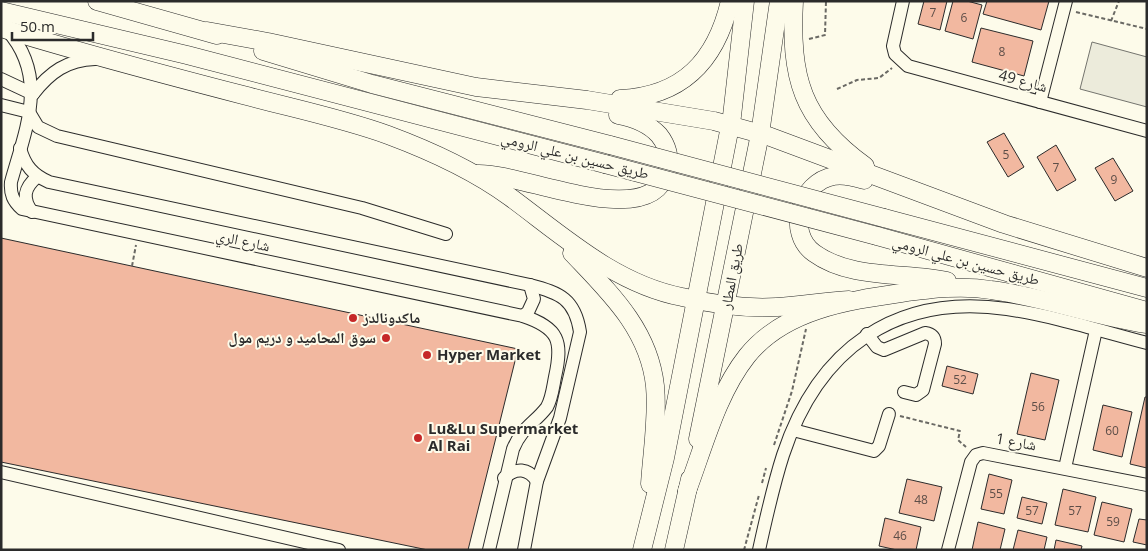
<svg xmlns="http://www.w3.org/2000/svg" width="1148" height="551" font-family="'Open Sans','Noto Naskh Arabic',sans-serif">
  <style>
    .green { fill: #ecebdb; stroke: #74746e }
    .building { fill: #f2b8a0; stroke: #2b2b2b }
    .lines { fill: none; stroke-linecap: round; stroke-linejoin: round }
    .minor-casing { stroke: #2b2b2b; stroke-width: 14 }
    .highway-casing { stroke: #2b2b2b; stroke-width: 19 }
    .path { stroke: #6a6964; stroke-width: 2; stroke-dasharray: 4 2.5; stroke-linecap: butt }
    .minor { stroke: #fdfbea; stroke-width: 12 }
    .highway { stroke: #fdfbea; stroke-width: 18 }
    .highway-bridge-casing { stroke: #2b2b2b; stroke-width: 19; stroke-linecap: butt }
    .highway-bridge { stroke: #fdfbea; stroke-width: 18 }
    .poi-dot { fill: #c62828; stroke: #fdfbea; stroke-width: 2 }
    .labels { text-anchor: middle; stroke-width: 4; stroke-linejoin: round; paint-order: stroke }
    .number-label { font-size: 12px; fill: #5d4e48 }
    .street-label { font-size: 15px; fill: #2b2b2b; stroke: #fdfbea }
    .poi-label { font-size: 15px; font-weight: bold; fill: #2b2b2b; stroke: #fdfbea; text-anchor: start }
  </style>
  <rect width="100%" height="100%" fill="#fdfbea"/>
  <polygon class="green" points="1092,42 1147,57 1147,107 1080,89"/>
  <g class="building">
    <polygon points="924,1 947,1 940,30 918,24"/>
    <polygon points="953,1 967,1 982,5 973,39 945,31"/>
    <polygon points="987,1 1049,1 1041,30 983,14"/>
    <polygon points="981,28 1033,41 1024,76 972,62"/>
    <polygon points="1004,133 1024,167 1008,177 987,142"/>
    <polygon points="1056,145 1076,180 1057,191 1037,157"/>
    <polygon points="1113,158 1133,191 1115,201 1095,168"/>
    <polygon points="1,238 518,349 468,550 428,550 1,462"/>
    <polygon points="947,366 978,374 973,394 942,386"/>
    <polygon points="1031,373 1059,380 1045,440 1017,434"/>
    <polygon points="1145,397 1147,397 1147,468 1130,464"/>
    <polygon points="1103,405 1132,412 1122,457 1093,450"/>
    <polygon points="989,474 1012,480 1004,514 981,509"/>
    <polygon points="907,479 942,487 934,521 899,513"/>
    <polygon points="1063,489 1096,497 1088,532 1055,525"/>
    <polygon points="1022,497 1047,503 1042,524 1017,518"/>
    <polygon points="1102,502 1132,509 1124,542 1094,535"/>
    <polygon points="885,518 921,527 916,550 897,550 879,546"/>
    <polygon points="1139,519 1147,520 1147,545 1133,542"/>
    <polygon points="978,522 1005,529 1000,550 972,550"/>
    <polygon points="1018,530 1047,537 1044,550 1013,550"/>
    <polygon points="1056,540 1082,546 1081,550 1054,550"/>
  </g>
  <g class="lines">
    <defs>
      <g id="minor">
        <polyline points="903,1 893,46 895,54 908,66 1147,131"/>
        <path d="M7 30C49 77 26 128 11 182 10 194 13 201 22 209L523 316C559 328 563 341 555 377 553 387 552 398 547 407 535 423 522 427 513 449L489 550"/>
        <polyline points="1,79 33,94"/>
        <path d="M33 94C50 72 67 60 95 59"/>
        <polyline points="1040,102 1066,1"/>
        <polyline points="1,105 29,112 38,127 57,136 362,208 446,234"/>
        <path d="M20 148C25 166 33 175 49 182L530 285C560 293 575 299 580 332L560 418 537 481 524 550"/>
        <path d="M32 212C22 198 24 188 37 177"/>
        <polyline points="523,316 528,312 534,299 530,285"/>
        <path d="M867 334 877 347 884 350 925 333C931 334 935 337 935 344L923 390 916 395 904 392"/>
        <polyline points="793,430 874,451 879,446 889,414"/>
        <polyline points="1065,468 1096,330"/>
        <polyline points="1,472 339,550"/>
        <path d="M504 478C516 467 528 468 537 481"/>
        <path d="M759 550C766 518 773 486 783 455 818 349 895 293 1007 309 1054 316 1101 331 1147 343"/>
        <polyline points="948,550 971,462 976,455 983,453 1147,485"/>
      </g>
      <g id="highway">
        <polyline points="97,1 217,35"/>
        <path d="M794 1C790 77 801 120 865 166"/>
        <polyline points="1,11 187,55 605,164"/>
        <path d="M1 28C81 53 162 74 243 95 291 108 341 118 388 135 431 151 473 170 510 197 563 236 615 284 682 297 712 304 746 309 777 307 801 306 825 301 849 300"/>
        <polyline points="207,31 268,42 476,87 587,100 714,121 768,136 1004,224 1147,268"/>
        <polyline points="263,51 372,84 610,145"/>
        <path d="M620 99C683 96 716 61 730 1"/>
        <path d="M477 174C522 172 651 234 667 171 671 158 667 145 659 135 648 123 634 118 618 115"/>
        <path d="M864 180C854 177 844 174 834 176 799 182 786 233 814 253 851 280 905 272 947 281"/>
        <polyline points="884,218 1147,288"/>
        <polyline points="877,236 1147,311"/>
        <path d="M572 253C609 292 649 329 655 386 658 418 652 452 650 484"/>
        <polyline points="698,439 760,134 779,1"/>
        <path d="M687 491C704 446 717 394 747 356 784 310 846 301 901 293 931 289 961 285 991 290 1044 297 1094 316 1147 324"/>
        <polyline points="642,550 665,458 732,116 745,1"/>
        <polyline points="674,550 690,479"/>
      </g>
    </defs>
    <use href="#minor" class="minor-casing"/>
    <use href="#highway" class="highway-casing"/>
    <g class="path">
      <polyline points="1076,12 1147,29"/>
      <polyline points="1111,21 1119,1"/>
      <polyline points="809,39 825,35 826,1"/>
      <polyline points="837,89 857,80 879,78 892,68"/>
      <polyline points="132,266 136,245"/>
      <polyline points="900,416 960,431 958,440 966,447"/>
      <polyline points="774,445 792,391 806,329"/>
      <polyline points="762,483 766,468"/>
      <polyline points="744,550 759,495"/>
    </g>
    <use href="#minor" class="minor"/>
    <use href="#highway" class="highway"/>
    <defs>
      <g id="highway-bridge">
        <polyline points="610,145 884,218"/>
        <polyline points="605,164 877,236"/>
      </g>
    </defs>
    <use href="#highway-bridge" class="highway-bridge-casing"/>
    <use href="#highway-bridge" class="highway-bridge"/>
  </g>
  <g class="poi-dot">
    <circle cx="353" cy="318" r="5"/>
    <circle cx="386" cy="338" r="5"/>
    <circle cx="427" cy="355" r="5"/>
    <circle cx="418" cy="438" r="5"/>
  </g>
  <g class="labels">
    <g class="number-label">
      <text x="933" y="17">7</text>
      <text x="964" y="22">6</text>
      <text x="1002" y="56">8</text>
      <text x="1006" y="159">5</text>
      <text x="1056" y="172">7</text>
      <text x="1114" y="184">9</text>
      <text x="960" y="384">52</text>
      <text x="1038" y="411">56</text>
      <text x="1112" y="435">60</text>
      <text x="996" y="498">55</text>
      <text x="921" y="504">48</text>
      <text x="1032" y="515">57</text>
      <text x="1075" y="515">57</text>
      <text x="1113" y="526">59</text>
      <text x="900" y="540">46</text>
    </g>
    <g class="street-label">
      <text transform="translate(1023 81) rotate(15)" y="5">شارع 49</text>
      <text transform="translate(575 156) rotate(14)" y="5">طريق حسين بن علي الرومي</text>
      <text transform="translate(243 241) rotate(12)" y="5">شارع الري</text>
      <text transform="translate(966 261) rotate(15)" y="5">طريق حسين بن علي الرومي</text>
      <text transform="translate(732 276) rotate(-79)" y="5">طريق المطار</text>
      <text transform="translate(1016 442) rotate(10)" y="5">شارع 1</text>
    </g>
    <g class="poi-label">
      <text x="363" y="323">ماكدونالدز</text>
      <text x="376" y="343" text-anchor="end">سوق المحاميد و دريم مول</text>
      <text x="437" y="360">Hyper Market</text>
      <text x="428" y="434">Lu&amp;Lu Supermarket<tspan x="428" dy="17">Al Rai</tspan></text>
    </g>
  </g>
  <rect width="1148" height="551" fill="none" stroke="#2b2b2b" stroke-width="5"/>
  <path d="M12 32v8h81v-8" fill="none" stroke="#2b2b2b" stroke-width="2.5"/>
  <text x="20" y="32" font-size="15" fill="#2b2b2b" stroke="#fdfbea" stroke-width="4" paint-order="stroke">50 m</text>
</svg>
